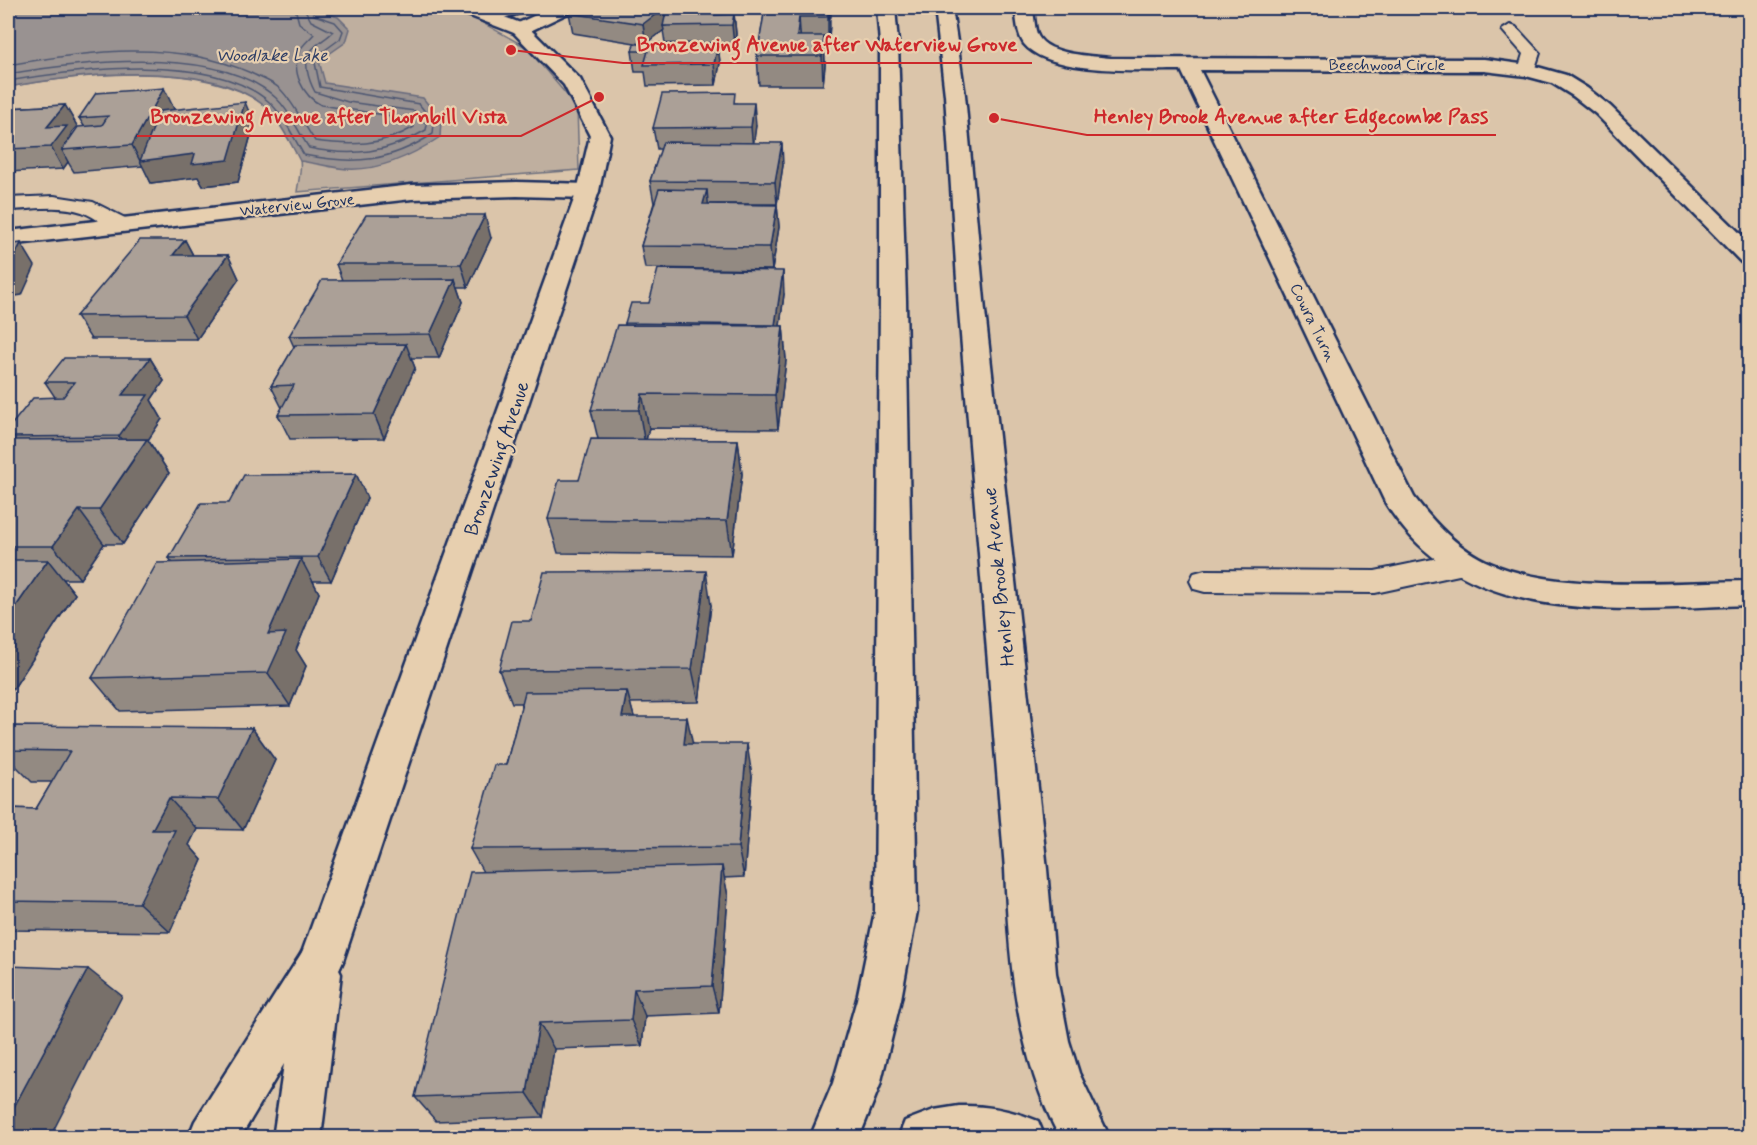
<svg xmlns="http://www.w3.org/2000/svg" width="1757" height="1145" font-family="Mynerve,sans-serif">
  <style>
    .green { fill: #bfaf9f; stroke: #6d6f7e; stroke-width: 1.5 }
    .water { fill: #999291; stroke: #676a7d; stroke-width: 1.5 }
    .lines { fill: none; stroke-linecap: round; stroke-linejoin: round }
    .shore { stroke: #4d5772; stroke-width: 1.5 }
    .lane-casing { stroke: #1b2f5e; stroke-width: 4 }
    .street-casing { stroke: #1b2f5e; stroke-width: 5 }
    .secondary-casing { stroke: #1b2f5e; stroke-width: 5 }
    .lane { fill: #e7cfaf; fill-rule: evenodd }
    .street { fill: #e7cfaf; fill-rule: evenodd }
    .secondary { fill: #e7cfaf; fill-rule: evenodd }
    .wall { fill: #938a82; stroke: #1b2f5e; stroke-width: 1.5; fill-rule: evenodd }
    .shaded-wall { fill: #78706a; stroke: #1b2f5e; stroke-width: 1.5 }
    .building { fill: #aba097; stroke: #1b2f5e; stroke-width: 1.5 }
    .labels { text-anchor: middle; stroke-width: 4.5; stroke-linejoin: round; paint-order: stroke }
    .far-street-label { font-size: 16px; fill: #1b2f5e; stroke: #e7cfaf }
    .far-water-label { font-size: 18px; font-style: italic; fill: #2e3e66; stroke: #e7cfaf }
    .street-label { font-size: 20px; fill: #1b2f5e; stroke: #e7cfaf }
    .leader { fill: none; stroke: #cd282b; stroke-width: 2 }
    .callout-dot { fill: #cd282b; stroke: #e7cfaf; stroke-width: 2 }
    .callout-label { font-size: 21px; text-anchor: middle; font-weight: bold; fill: #cd282b; stroke: #e7cfaf; stroke-width: 4.5; stroke-linejoin: round; paint-order: stroke }
  </style>
  <rect width="100%" height="100%" fill="#dbc5aa"/>
  <filter id="ink" filterUnits="userSpaceOnUse"><feTurbulence type="fractalNoise" baseFrequency=".0167" numOctaves="2"/><feDisplacementMap in="SourceGraphic" scale="12" xChannelSelector="R" yChannelSelector="G"/><feConvolveMatrix kernelMatrix="1 2 1 2 8 2 1 2 1" color-interpolation-filters="sRGB"/></filter>
  <g filter="url(#ink)">
    <path class="green" d="M8 8H456L526 47 577 107 579 170 297 192C298 183 302 169 300 160 298 154 292 146 289 140 282 128 272 112 262 104 202 59 77 75 8 87Z"/>
    <path class="water" d="M14 8H312L338 17 350 29 346 42 319 61 325 83 423 98 441 121 440 137C413 155 381 171 347 169 332 168 316 163 300 161 290 142 279 118 262 104 205 58 75 75 8 87V9Z"/>
    <g class="lines">
      <g class="shore">
        <path d="M8 65C88 51 174 39 251 73 260 78 271 81 279 88 294 102 303 124 315 141 351 146 382 146 414 127L410 119 321 105C303 96 291 72 299 52 302 45 309 40 314 34L299 23 295 8"/>
        <path d="M8 74C80 62 218 44 276 98 291 112 298 132 309 148 352 157 388 153 426 130L427 125 415 111 348 102 315 92C309 81 302 61 311 51 317 43 326 39 333 32L311 21 304 8"/>
        <path d="M8 81C77 70 211 51 268 101 284 115 293 137 304 155 355 165 389 162 433 134L434 123 419 104 320 87 314 58 340 39 343 31 335 22 314 15 312 8"/>
      </g>
      <defs>
        <g id="lane">
          <polygon points="1510,25 1516,27 1540,53 1533,74 1521,74 1518,70 1523,54 1502,30"/>
          <path d="M54 196 93 202 129 220 133 224 129 228C112 233 98 218 82 212 59 204 31 210 8 210V198Z"/>
          <polygon points="1462,553 1473,556 1477,564 1473,572 1375,593 1205,592 1194,589 1190,581 1194,573 1205,570 1375,571"/>
        </g>
        <g id="street">
          <polygon points="501,8 526,8 523,12 490,22 484,21 481,17 484,13"/>
          <polygon points="551,8 573,8 570,12 526,33 514,33 511,29 514,25"/>
          <path d="M1015 8H1032C1035 16 1034 28 1038 36 1048 55 1092 56 1111 58L1484 59 1534 66 1566 75 1587 88 1610 106 1750 243V264L1741 262 1596 114 1573 96 1552 83 1526 76 1484 71 1200 70 1414 497C1435 524 1458 549 1490 563 1558 593 1674 582 1750 581V605C1620 609 1463 631 1385 502L1181 70C1144 70 1049 75 1024 44 1017 34 1017 20 1015 8Z"/>
          <polygon points="517,182 588,184 596,186 599,191 596,196 588,198 517,196 412,199 8,245 8,231 412,185"/>
          <polygon points="321,940 336,946 343,961 339,970 341,974 321,1138 273,1138 284,1064 240,1138 188,1138 195,1121 306,946"/>
        </g>
        <g id="secondary">
          <polygon points="458,8 480,8 526,25 580,79 610,136 599,191 343,961 336,976 321,982 306,976 299,961 577,191 590,136 564,85 514,33 460,12"/>
          <polygon points="877,8 895,8 898,43 906,300 917,911 901,999 880,1085 859,1138 810,1138 833,1083 857,999 875,911 880,300 880,43"/>
          <path d="M935 8H952L965 95 985 311 1047 869 1056 973 1069 1041 1079 1073 1110 1138H1060C1016 1054 1009 962 1005 869L959 311 945 95Z"/>
          <path d="M959 1106C987 1105 1012 1110 1038 1121L1045 1138H898L905 1121 934 1110Z"/>
        </g>
      </defs>
      <use href="#lane" class="lane-casing"/>
      <use href="#street" class="street-casing"/>
      <use href="#secondary" class="secondary-casing"/>
      <use href="#lane" class="lane"/>
      <use href="#street" class="street"/>
      <use href="#secondary" class="secondary"/>
    </g>
    <g class="wall">
      <path d="M578 8H716V15L734 14 736 34 734 45 718 46 720 63 716 85 647 86 645 72H635L632 51 641 44 573 33 569 13ZM663 30 665 43H647Z"/>
      <polygon points="765,8 831,8 831,17 830,17 828,45 824,45 825,65 823,85 759,85 757,56"/>
      <polygon points="736,103 756,125 753,143 783,165 777,204 708,204 777,205 779,227 772,270 645,268 641,246 654,203 650,181 661,149 657,149 653,128"/>
      <polygon points="65,105 77,126 71,133 72,135 84,126 79,118 174,109 174,110 254,124 238,182 203,186 198,177 151,183 143,166 74,172 68,162 63,169 8,172 8,108"/>
      <polygon points="491,238 468,287 458,287 463,302 439,358 411,358 415,368 384,438 290,439 278,415 282,408 271,386 294,347 289,336 342,280 336,264"/>
      <polygon points="185,240 193,255 228,255 239,279 197,339 91,339 76,316"/>
      <polygon points="784,294 780,326 783,326 786,360 778,429 649,428 646,440 738,440 742,474 732,555 558,553 548,519 579,480 598,439 591,410 625,325 625,323 649,303"/>
      <polygon points="150,358 164,381 151,400 162,419 148,440 169,473 123,544 104,544 80,579 63,579 75,594 8,697 8,429 55,397 45,382"/>
      <polygon points="356,474 367,498 331,581 313,581 319,593 296,650 306,666 290,706 120,711 92,678 172,562 169,558 229,503"/>
      <polygon points="711,605 699,702 630,703 634,717 693,744 752,776 744,877 724,878 728,896 719,1013 645,1016 642,1046 554,1049 543,1117 436,1121 415,1097 483,872 470,849 506,765 522,703 512,703 499,670 531,621"/>
      <polygon points="252,728 275,760 243,830 197,829 189,845 202,860 170,932 8,930 8,808 36,809 52,782 32,782 8,758 8,737"/>
    </g>
    <g class="shaded-wall">
      <polygon points="653,8 664,8 666,26 663,26 664,30 646,44 643,24"/>
      <polygon points="714,8 716,8 717,21 713,15"/>
      <polygon points="828,8 829,8 830,27 828,45"/>
      <polygon points="734,14 736,34 734,45 732,25"/>
      <polygon points="799,17 801,45 797,36"/>
      <polygon points="824,36 825,65 823,85 822,56"/>
      <polygon points="718,43 720,63 716,85 714,64"/>
      <polygon points="164,88 174,109 146,160 245,102 254,124 238,182 203,186 198,177 151,183 132,145"/>
      <polygon points="754,103 756,125 753,149 751,127"/>
      <polygon points="65,105 77,126 71,133 79,147 62,150 68,162 63,169 51,147 47,127"/>
      <polygon points="782,143 783,165 777,204 775,182"/>
      <polygon points="707,190 709,212 703,204"/>
      <polygon points="777,205 779,227 772,270 770,247"/>
      <polygon points="485,215 491,238 468,287 461,264"/>
      <polygon points="185,240 197,263 173,255"/>
      <polygon points="21,243 35,266 22,295 9,297 8,299 8,270"/>
      <polygon points="228,255 239,279 197,339 184,315"/>
      <polygon points="783,271 784,294 777,348 775,325"/>
      <polygon points="455,279 463,302 439,358 430,334"/>
      <polygon points="783,326 786,360 778,429 775,395"/>
      <polygon points="406,344 415,368 384,438 374,414"/>
      <polygon points="150,358 164,381 151,400 162,419 148,440 169,473 123,544 99,510 134,459 119,436 122,395"/>
      <polygon points="642,394 649,428 645,444 639,410"/>
      <polygon points="738,440 742,474 732,555 727,521"/>
      <polygon points="356,474 367,498 331,581 318,557"/>
      <polygon points="79,510 104,544 80,579 53,546"/>
      <polygon points="301,559 319,593 296,650 306,666 290,706 268,673 268,634"/>
      <polygon points="48,560 75,594 8,697 8,618"/>
      <polygon points="706,571 711,605 699,702 692,669"/>
      <polygon points="627,691 636,724 622,717"/>
      <polygon points="687,717 694,750 684,744"/>
      <polygon points="252,728 275,760 243,830 218,799"/>
      <polygon points="747,744 752,776 744,877 738,847"/>
      <polygon points="169,798 197,829 189,845 202,860 170,932 139,903 152,830"/>
      <polygon points="722,866 728,896 719,1013 712,986"/>
      <polygon points="88,969 122,996 50,1137 8,1137 8,1118"/>
      <polygon points="634,989 645,1016 642,1046 631,1020"/>
      <polygon points="539,1023 554,1049 543,1117 527,1093"/>
    </g>
    <g class="building">
      <polygon points="578,8 664,8 643,24 569,13"/>
      <polygon points="667,8 714,8 713,15 734,14 732,25 663,26"/>
      <polygon points="765,8 828,8 828,17 799,17 797,36 824,36 822,56 757,56"/>
      <polygon points="718,43 714,64 644,65 648,51 632,51 634,44"/>
      <polygon points="164,88 132,145 62,150 78,127 102,125 108,116 79,118 96,93"/>
      <polygon points="735,93 734,103 754,103 751,127 653,128 662,94"/>
      <polygon points="245,102 228,160 192,164 195,154 140,161 160,111"/>
      <polygon points="65,105 47,127 67,126 51,147 8,149 8,108"/>
      <polygon points="663,142 782,143 775,182 650,181"/>
      <polygon points="659,189 707,190 703,204 777,205 770,247 641,246"/>
      <polygon points="366,215 485,215 461,264 336,264"/>
      <polygon points="140,240 185,240 173,255 228,255 184,315 76,316"/>
      <polygon points="21,243 8,270 8,245"/>
      <polygon points="658,269 783,271 775,325 625,323 631,303 649,303"/>
      <polygon points="455,279 430,334 289,336 322,280"/>
      <polygon points="617,325 783,326 775,395 642,394 639,410 591,410"/>
      <polygon points="406,344 374,414 278,415 294,385 271,386 295,345"/>
      <polygon points="64,358 150,358 122,395 148,395 119,436 8,437 8,429 33,398 63,397 75,382 45,382"/>
      <polygon points="147,439 99,510 79,510 53,546 8,546 8,440"/>
      <polygon points="591,439 738,440 727,521 548,519 559,480 579,480"/>
      <polygon points="356,474 318,557 169,558 201,503 229,503 244,475"/>
      <polygon points="301,559 268,634 286,633 268,673 92,678 157,563"/>
      <polygon points="8,560 48,560 8,618"/>
      <polygon points="706,571 692,669 499,670 512,621 531,621 544,572"/>
      <polygon points="627,691 622,717 687,717 684,744 747,744 738,847 470,849 494,765 506,765 525,692"/>
      <polygon points="15,726 252,728 218,799 169,798 152,830 175,830 139,903 8,901 8,808 36,809 70,751 8,750 8,737"/>
      <polygon points="722,866 712,986 634,989 631,1020 539,1023 527,1093 415,1097 470,872"/>
      <polygon points="8,966 88,969 8,1118"/>
    </g>
  </g>
  <g class="labels">
    <g class="far-street-label">
      <text x="1387" y="70">Beechwood Circle</text>
      <text transform="translate(297 204) rotate(-6)" y="6">Waterview Grove</text>
      <text transform="translate(1314 322) rotate(64)" y="6">Cowra Turn</text>
    </g>
    <g class="far-water-label">
      <text x="272" y="61">Woodlake Lake</text>
    </g>
    <g class="street-label">
      <text transform="translate(496 458) rotate(-71)" y="7">Bronzewing Avenue</text>
      <text transform="translate(998 577) rotate(-96)" y="7">Henley Brook Avenue</text>
    </g>
  </g>
  <path class="leader" d="M511 50L623 63H1032M994 118L1087 135H1496M599 97L521 136H137"/>
  <g class="callout-dot">
    <circle cx="511" cy="50" r="6"/>
    <circle cx="994" cy="118" r="6"/>
    <circle cx="599" cy="97" r="6"/>
  </g>
  <g class="callout-label">
    <text x="827" y="51">Bronzewing Avenue after Waterview Grove</text>
    <text x="1291" y="123">Henley Brook Avenue after Edgecombe Pass</text>
    <text x="329" y="123">Bronzewing Avenue after Thornbill Vista</text>
  </g>
  <rect width="1757" height="1145" fill="none" stroke="#e7cfaf" stroke-width="30"/>
  <rect x="15" y="15" width="1727" height="1115" fill="none" stroke="#1b2f5e" stroke-width="2" filter="url(#ink)"/>
</svg>
